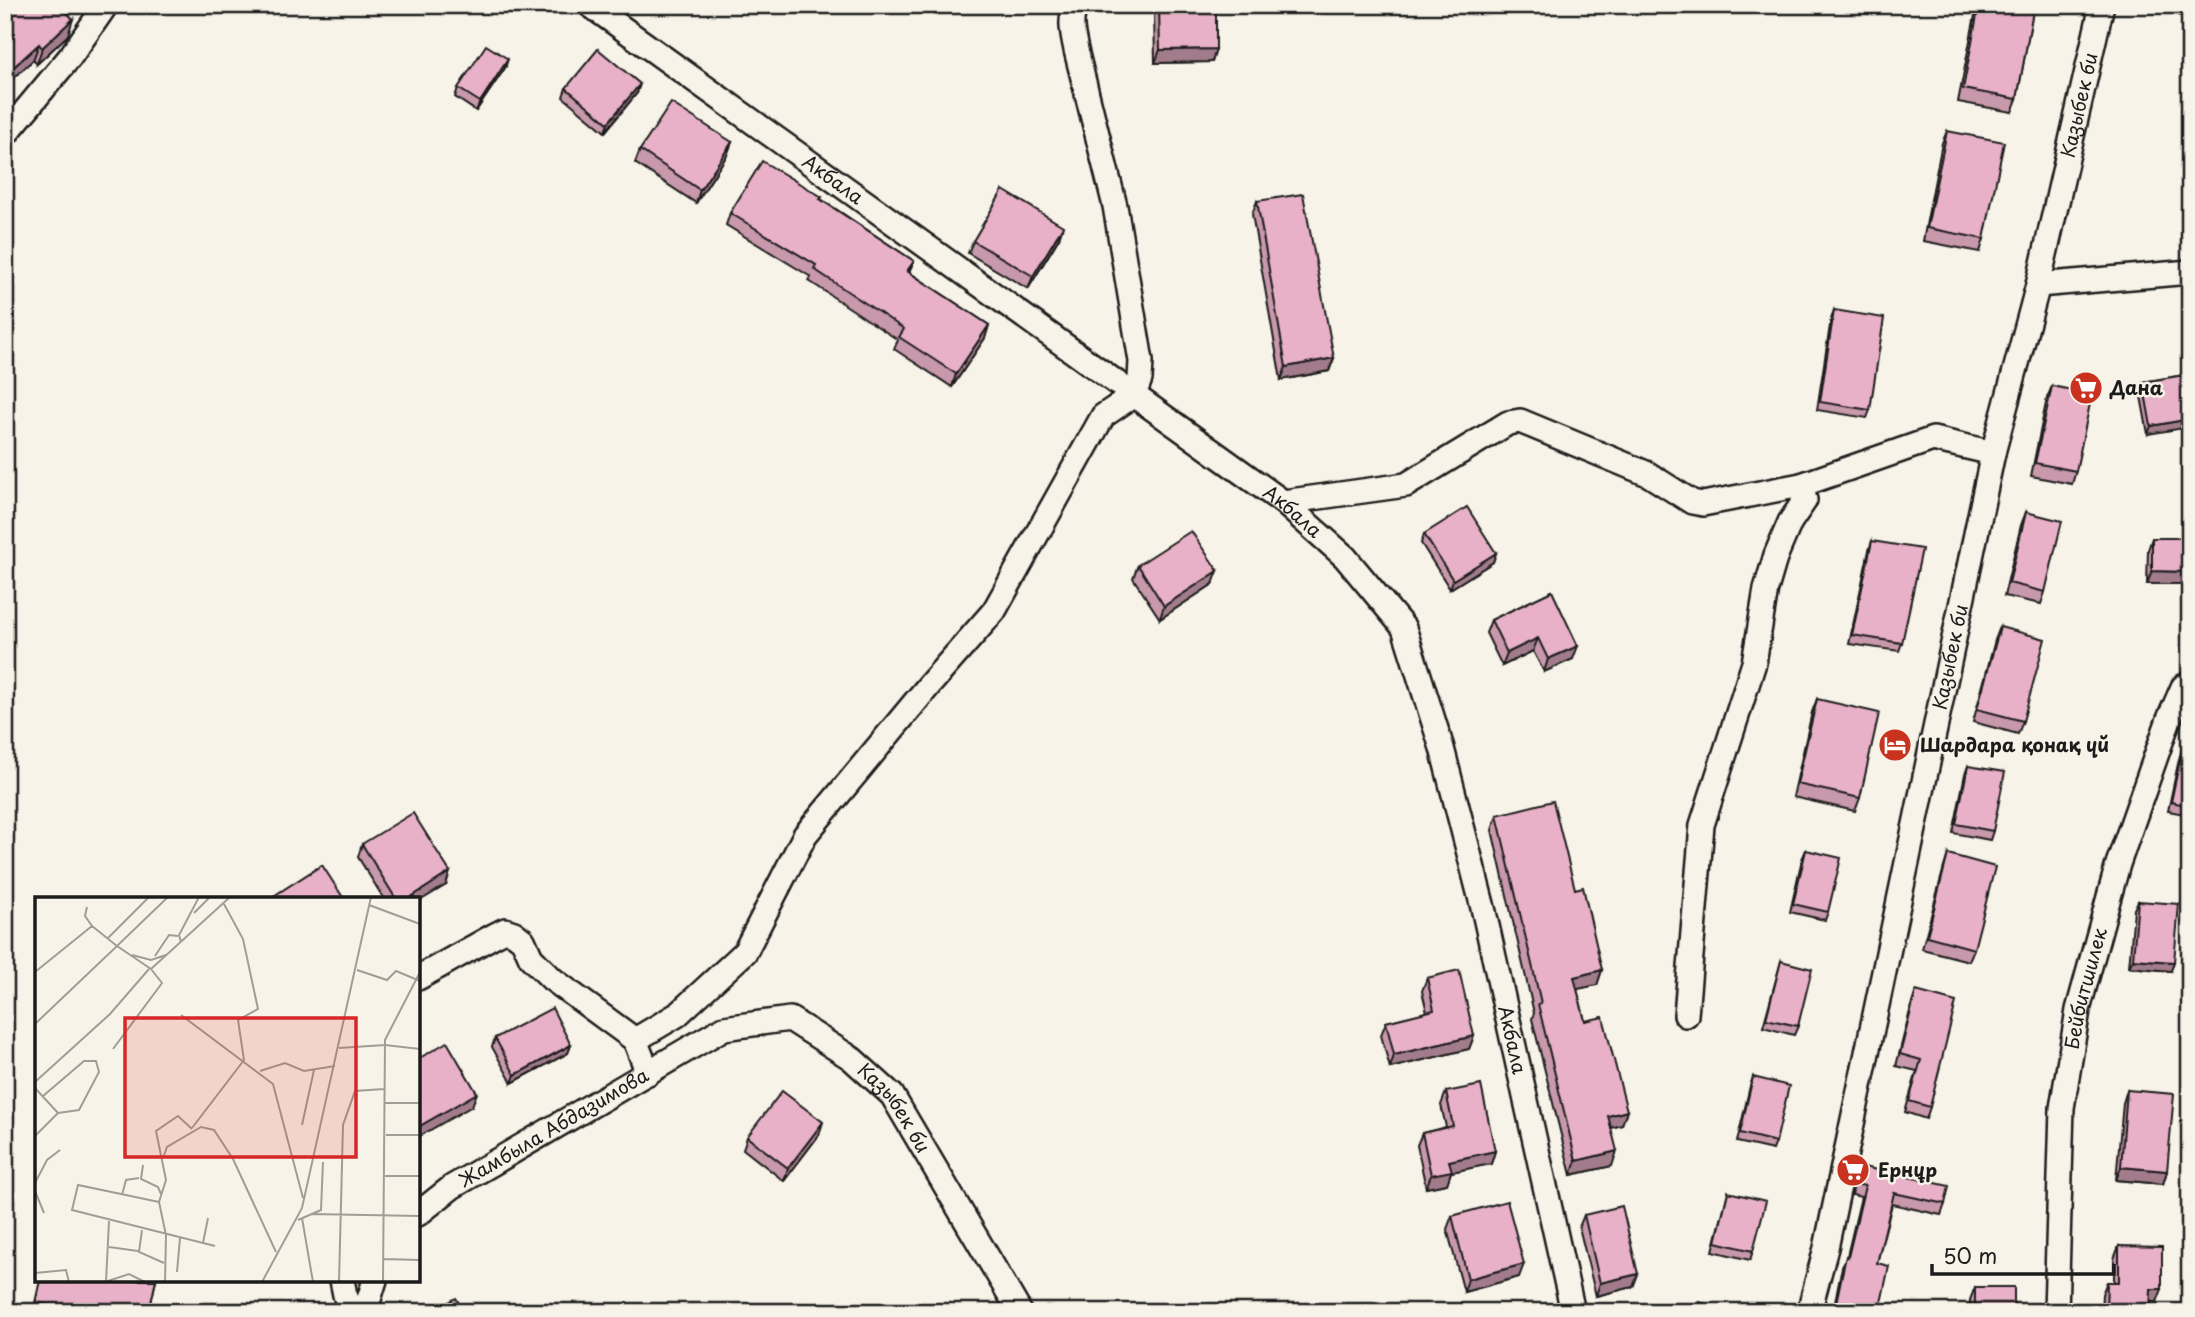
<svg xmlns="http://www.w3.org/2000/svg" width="2195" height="1317" font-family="'Playpen Sans',sans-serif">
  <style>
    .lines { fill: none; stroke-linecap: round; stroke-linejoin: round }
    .minor-casing { stroke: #1c1c1c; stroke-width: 28 }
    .minor { stroke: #f7f3e8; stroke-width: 23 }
    .wall { fill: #c898ab; stroke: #1c1c1c; stroke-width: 2 }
    .shaded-wall { fill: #a27c8b; stroke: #1c1c1c; stroke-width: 2 }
    .building { fill: #e8b1c7; stroke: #1c1c1c; stroke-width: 2 }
    .labels { text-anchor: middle; stroke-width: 5; stroke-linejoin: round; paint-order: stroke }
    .street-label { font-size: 19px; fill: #1c1c1c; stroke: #f7f3e8 }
    .poi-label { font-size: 19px; font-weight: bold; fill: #1c1c1c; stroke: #f7f3e8; text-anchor: start }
    .inset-road { fill: none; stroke: #9f9d96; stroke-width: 2 }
    .view { fill: #d62828; fill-opacity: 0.15; stroke: #d62828; stroke-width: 3.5 }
    .inset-edge { fill: none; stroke: #1c1c1c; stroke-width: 3.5 }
  </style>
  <rect width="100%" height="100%" fill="#f7f3e8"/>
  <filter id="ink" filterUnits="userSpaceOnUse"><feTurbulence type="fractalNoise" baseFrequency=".0143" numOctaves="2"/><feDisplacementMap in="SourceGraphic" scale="14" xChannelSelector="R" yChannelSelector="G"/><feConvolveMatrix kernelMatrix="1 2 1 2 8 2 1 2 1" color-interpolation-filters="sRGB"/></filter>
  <g filter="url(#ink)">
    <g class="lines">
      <defs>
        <g id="minor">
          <path id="s1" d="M590 5 1283 502 1345 557 1404 628 1442 748 1484 912 1573 1312"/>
          <polyline points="5,135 70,57 106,5"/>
          <polyline points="2038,285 2190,272"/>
          <polyline points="1283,502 1406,485 1508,423 1520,421 1648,474 1692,502 1703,504 1801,485 1933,439 1993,453"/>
          <polyline points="418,978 495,935 505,930 514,933 523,940 531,958 552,979 635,1040 648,1073"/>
          <polyline points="1686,1015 1702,825 1754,663 1766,589 1776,555 1790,522 1805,500 1801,485"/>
          <path d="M635 1040 677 1015 745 952 805 835 931 683 994 611 1103 416 1134 395 1140 379 1141 361 1115 206 1076 50C1073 34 1068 19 1077 5"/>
          <path id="s2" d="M418 1214 452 1187 724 1028 790 1019 851 1058 892 1095 1020 1312"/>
          <polyline points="342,1280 345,1295 352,1312"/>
          <polyline points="365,1312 375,1280"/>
          <path id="s3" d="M1809 1312 1826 1248 1993 453 2038 285 2102 5"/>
          <path id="s4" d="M2056 1312 2062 1108 2078 1010 2118 864 2169 719 2183 687 2190 683"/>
        </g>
      </defs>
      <use href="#minor" class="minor-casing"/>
      <use href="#minor" class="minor"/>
    </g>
    <g class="wall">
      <polygon points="5,5 68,35 37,64 33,60 5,86"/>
      <polygon points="1156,5 1216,5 1216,49 1212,62 1155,63 1154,9"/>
      <polygon points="1977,5 2034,5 2017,99 2012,112 1958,102"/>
      <polygon points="2174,5 2190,5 2190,19 2172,13"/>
      <polygon points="505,68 476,111 455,97 458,88"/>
      <polygon points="566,88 637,93 605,132 563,97"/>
      <polygon points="1947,131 1984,239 1980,252 1923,241 1942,143"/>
      <polygon points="732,142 727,155 696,203 635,163 640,150"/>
      <polygon points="821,199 914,261 909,272 989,325 985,338 952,387 894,349 898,340 809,281 811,277 726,225 730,213"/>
      <polygon points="1257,201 1334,358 1329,371 1281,380 1252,214"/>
      <polygon points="1059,238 1028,289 968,253 973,241"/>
      <polygon points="1834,310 1870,410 1867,418 1817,410 1831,319"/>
      <polygon points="2190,374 2148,434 2140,391 2143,382"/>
      <polygon points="2052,386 2076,471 2072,484 2031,476 2047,398"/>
      <polygon points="2026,512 2045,592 2041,604 2004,596 2021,525"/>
      <polygon points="2189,520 2190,584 2147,584 2148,550 2152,538 2184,538 2184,532"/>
      <polygon points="1424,534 1496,553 1493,562 1450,589 1421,543"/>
      <polygon points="1872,541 1902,643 1899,651 1849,644 1869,550"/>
      <polygon points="1138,565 1213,584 1160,619 1133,578"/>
      <polygon points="1552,591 1573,659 1544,672 1533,651 1502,666 1486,633 1491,620"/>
      <polygon points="2000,627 2023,721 2018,734 1973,722 1995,640"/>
      <polygon points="1817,699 1860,798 1855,811 1793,797 1812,712"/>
      <polygon points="2182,750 2190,752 2190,815 2168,811 2179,759"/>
      <polygon points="1968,766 1993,831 1990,840 1953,833 1965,774"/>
      <polygon points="1497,815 1575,889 1602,970 1597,985 1577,989 1585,1021 1622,1125 1611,1128 1612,1166 1571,1175 1532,1019 1534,1013 1492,830"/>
      <polygon points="362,844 446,885 418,899 384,899 358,857"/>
      <polygon points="1806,850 1828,912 1825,920 1790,912 1802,859"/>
      <polygon points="1948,854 1974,949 1969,961 1922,949 1944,867"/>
      <polygon points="2138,901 2171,971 2129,967 2134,909"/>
      <polygon points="1781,961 1798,1026 1794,1035 1763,1027"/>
      <polygon points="1427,978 1474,1036 1469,1049 1390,1068 1381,1035 1386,1022 1427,1012 1422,991"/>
      <polygon points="1916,991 1930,1107 1926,1119 1905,1112 1917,1071 1896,1066 1912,1003"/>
      <polygon points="495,1038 571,1045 568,1053 512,1083 492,1047"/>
      <polygon points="1753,1077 1776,1142 1773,1150 1737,1142 1750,1086"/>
      <polygon points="2127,1090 2167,1171 2163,1184 2116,1180 2123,1103"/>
      <polygon points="1446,1092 1495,1151 1491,1164 1451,1172 1447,1184 1426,1188 1417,1145 1422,1133 1446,1127 1441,1105"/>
      <polygon points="819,1135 784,1181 743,1149 747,1137"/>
      <polygon points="1859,1166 1945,1204 1941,1215 1892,1204 1877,1263 1879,1312 1833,1312 1842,1267 1847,1256 1861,1197 1852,1195 1855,1176"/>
      <polygon points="1728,1192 1753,1251 1750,1260 1713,1251"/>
      <polygon points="1584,1215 1638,1274 1633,1287 1596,1296 1579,1227"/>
      <polygon points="1452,1216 1519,1277 1464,1292 1447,1229"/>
      <polygon points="2119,1246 2157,1302 2150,1302 2150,1312 2101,1312 2102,1294 2107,1282 2114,1282 2114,1259"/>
      <polygon points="40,1280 156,1280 149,1312 33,1312"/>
      <polygon points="1975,1287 2014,1312 1970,1312 1970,1300"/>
    </g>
    <g class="shaded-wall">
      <polygon points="73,19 68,35 37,64 42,48"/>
      <polygon points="39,44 33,60 5,86 5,75"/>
      <polygon points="1216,49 1212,62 1155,63 1160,50"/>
      <polygon points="508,59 505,68 476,111 480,102"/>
      <polygon points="640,84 637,93 605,132 608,123"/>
      <polygon points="732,142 727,155 696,203 700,190"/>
      <polygon points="1063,226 1059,238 1028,289 1033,276"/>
      <polygon points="989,325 985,338 952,387 956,374"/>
      <polygon points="1334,358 1329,371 1281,380 1286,367"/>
      <polygon points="2190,419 2190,427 2148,434 2151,426"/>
      <polygon points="1496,553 1493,562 1450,589 1453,580"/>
      <polygon points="1218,571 1213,584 1160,619 1164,606"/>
      <polygon points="2152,571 2190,572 2190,584 2147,584"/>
      <polygon points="1538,638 1533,651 1502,666 1507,653"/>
      <polygon points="1578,646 1573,659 1544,672 1548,659"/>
      <polygon points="450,872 446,885 418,902 418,899 408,899"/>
      <polygon points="2133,959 2174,962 2171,971 2129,967"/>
      <polygon points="1602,970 1597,985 1569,991 1574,977"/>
      <polygon points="1474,1036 1469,1049 1390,1068 1394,1055"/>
      <polygon points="571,1045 568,1053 512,1083 515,1075"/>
      <polygon points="477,1093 472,1106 418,1137 418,1127"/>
      <polygon points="1627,1111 1622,1125 1603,1130 1608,1116"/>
      <polygon points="823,1122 819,1135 784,1181 788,1168"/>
      <polygon points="1495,1151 1491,1164 1451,1172 1447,1184 1426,1188 1431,1175 1449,1161"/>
      <polygon points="1617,1151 1612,1166 1571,1175 1576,1161"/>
      <polygon points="2121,1167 2167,1171 2163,1184 2116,1180"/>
      <polygon points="1524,1264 1519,1277 1464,1292 1468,1279"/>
      <polygon points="1638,1274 1633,1287 1596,1296 1600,1283"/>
      <polygon points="2151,1289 2162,1289 2157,1302 2146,1302"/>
    </g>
    <g class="building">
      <polygon points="5,5 60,5 73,19 42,48 39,44 5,75 5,22 12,16 5,8"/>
      <polygon points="1159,5 1216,5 1216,49 1160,50"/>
      <polygon points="1979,5 2034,5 2017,99 1963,89"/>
      <polygon points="486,45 508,59 480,102 458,88"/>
      <polygon points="598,49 640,84 608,123 566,88"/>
      <polygon points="671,103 732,142 700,190 640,150"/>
      <polygon points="1947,131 2004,142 1984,239 1927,228"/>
      <polygon points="762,161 822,197 820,199 914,261 907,271 989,325 956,374 899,337 904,329 814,269 816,265 730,213"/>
      <polygon points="1003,190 1063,226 1033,276 973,241"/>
      <polygon points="1303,194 1334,358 1286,367 1257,201"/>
      <polygon points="1834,310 1884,318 1870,410 1820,402"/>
      <polygon points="2190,374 2190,419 2151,426 2143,382"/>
      <polygon points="2052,386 2092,394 2076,471 2035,463"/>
      <polygon points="1467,507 1496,553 1453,580 1424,534"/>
      <polygon points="2026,512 2062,521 2045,592 2009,583"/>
      <polygon points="2189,520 2190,572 2152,571 2152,538 2189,538"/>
      <polygon points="1191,531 1218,571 1164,606 1138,565"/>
      <polygon points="1872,541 1922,549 1902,643 1852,635"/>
      <polygon points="1552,591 1578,646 1548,659 1538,638 1507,653 1491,620"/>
      <polygon points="2000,627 2045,639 2023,721 1977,709"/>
      <polygon points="1817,699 1879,713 1860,798 1797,784"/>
      <polygon points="2182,750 2190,752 2190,806 2171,802"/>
      <polygon points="1968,766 2005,772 1993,831 1956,824"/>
      <polygon points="1553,801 1575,889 1583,887 1602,970 1574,977 1585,1021 1603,1017 1627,1111 1608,1116 1617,1151 1576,1161 1538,1004 1541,1003 1497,815"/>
      <polygon points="413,813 450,872 408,899 396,899 362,844"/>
      <polygon points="1806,850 1841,858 1828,912 1793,904"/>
      <polygon points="1948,854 1995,867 1974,949 1927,936"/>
      <polygon points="322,865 344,899 269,899"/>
      <polygon points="2138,901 2179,904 2174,962 2133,959"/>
      <polygon points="1781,961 1812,969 1798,1026 1766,1019"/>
      <polygon points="1459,970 1474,1036 1394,1055 1386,1022 1434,1010 1427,978"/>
      <polygon points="1916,991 1956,1002 1930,1107 1909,1101 1921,1060 1900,1054"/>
      <polygon points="552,1008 571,1045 515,1075 495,1038"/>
      <polygon points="447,1042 477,1093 418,1127 418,1059"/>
      <polygon points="1753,1077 1789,1086 1776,1142 1740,1133"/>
      <polygon points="1481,1085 1495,1151 1449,1161 1452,1171 1431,1175 1422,1133 1453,1126 1446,1092"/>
      <polygon points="2127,1090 2174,1094 2167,1171 2121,1167"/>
      <polygon points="782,1091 823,1122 788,1168 747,1137"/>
      <polygon points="1859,1166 1949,1186 1945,1204 1894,1193 1877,1263 1889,1266 1879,1312 1834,1312 1846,1256 1848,1257 1865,1186 1855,1184"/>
      <polygon points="1728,1192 1766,1201 1753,1251 1716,1242"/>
      <polygon points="1507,1201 1524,1264 1468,1279 1452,1216"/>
      <polygon points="1622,1206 1638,1274 1600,1283 1584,1215"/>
      <polygon points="2119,1246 2162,1247 2162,1289 2151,1289 2150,1312 2106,1312 2107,1282 2119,1282"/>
      <polygon points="41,1280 156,1280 149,1312 79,1312 36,1302"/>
      <rect x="1975" y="1287" width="39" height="25"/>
      <polygon points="456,1298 464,1312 431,1312"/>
      <polygon points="1699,1302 1735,1312 1696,1312"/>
    </g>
  </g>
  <defs>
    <symbol id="supermarket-disc" viewBox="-11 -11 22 22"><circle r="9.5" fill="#c8321e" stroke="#f7f3e8"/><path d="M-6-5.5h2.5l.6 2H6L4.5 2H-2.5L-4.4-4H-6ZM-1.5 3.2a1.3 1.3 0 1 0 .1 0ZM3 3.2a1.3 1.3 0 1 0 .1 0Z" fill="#fff"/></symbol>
    <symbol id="hotel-disc" viewBox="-11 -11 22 22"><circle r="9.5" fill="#c8321e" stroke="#f7f3e8"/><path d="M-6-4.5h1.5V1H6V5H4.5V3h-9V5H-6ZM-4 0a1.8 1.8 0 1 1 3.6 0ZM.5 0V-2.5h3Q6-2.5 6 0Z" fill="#fff"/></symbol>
  </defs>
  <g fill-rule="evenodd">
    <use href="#supermarket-disc" x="2067" y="369" width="38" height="38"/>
    <use href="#hotel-disc" x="1876" y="726" width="38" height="38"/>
    <use href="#supermarket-disc" x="1834" y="1151" width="38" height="38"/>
  </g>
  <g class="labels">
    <g class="street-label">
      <text dy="7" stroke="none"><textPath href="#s3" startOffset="1237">Казыбек би</textPath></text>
      <text dy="7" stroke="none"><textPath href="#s1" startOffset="299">Акбала</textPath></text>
      <text dy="7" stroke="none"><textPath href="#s1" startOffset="866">Акбала</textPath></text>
      <text dy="7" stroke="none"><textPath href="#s3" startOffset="670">Казыбек би</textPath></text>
      <text dy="7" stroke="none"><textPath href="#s4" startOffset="326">Бейбитшилек</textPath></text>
      <text dy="7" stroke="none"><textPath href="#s1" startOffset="1454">Акбала</textPath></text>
      <text dy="7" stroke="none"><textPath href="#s2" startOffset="564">Казыбек би</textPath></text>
      <text dy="7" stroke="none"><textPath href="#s2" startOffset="161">Жамбыла Абдазимова</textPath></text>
    </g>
    <g class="poi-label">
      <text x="2110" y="395">Дана</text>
      <text x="1920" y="752">Шардара қонақ үй</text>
      <text x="1878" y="1177">Ернұр</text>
    </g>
  </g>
  <g transform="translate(35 897)">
    <rect width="385" height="385" fill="#f7f3e8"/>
    <path class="inset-road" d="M334 8 385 27M52 10 50 19 57 29M159 16 174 1M73 41 114 0M146 45 144 38 164 0M97 58 116 63 131 58M120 59 134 38 143 39M116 72 195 0M322 73 352 83 361 74 385 84M0 75 57 29 82 49 133 0M146 118 238 187 268 301M0 127 82 49 116 72M304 151 350 148 385 152M78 152 127 86 116 72M225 174 250 166 269 174 300 169M0 185 75 117 114 72M0 191 23 216M8 199 49 164H61L64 175 44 213 23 216M349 206H385M267 228 279 173M157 231 209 163 203 123 223 112 208 42 189 7M351 238H385M0 239 23 216M128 261 132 250 166 230 179 233 198 262 241 355M108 268 106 282 123 290 126 297M350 279H385M0 286 12 263 25 253M0 294 9 316M87 298 91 283 104 281M124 305 43 288 37 313 180 349M276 317 385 319M267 321 278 385M263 323 286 313 288 265M107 333 104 355 129 366M168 346 173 321M74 350 103 354M349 362 385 363M142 375 145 341M0 376 31 373 34 385M73 384 94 377 110 385M71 385 74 324M130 385 131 338 124 305 131 283 121 234 143 219 157 232M227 385 267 311 336 0M304 385 308 228 320 194 349 192M348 385 350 143 385 75"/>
    <path class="view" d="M90 121H321V260H90Z"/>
    <rect width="385" height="385" class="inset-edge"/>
  </g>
  <rect width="2195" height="1317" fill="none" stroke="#f7f3e8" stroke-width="28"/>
  <rect x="14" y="14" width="2167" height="1289" fill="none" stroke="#1c1c1c" stroke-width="2.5" filter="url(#ink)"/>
  <path d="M1932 1264v10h182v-10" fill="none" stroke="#1c1c1c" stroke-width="3.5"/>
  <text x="1943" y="1264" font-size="21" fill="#1c1c1c" stroke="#f7f3e8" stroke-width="5" paint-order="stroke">50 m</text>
</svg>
